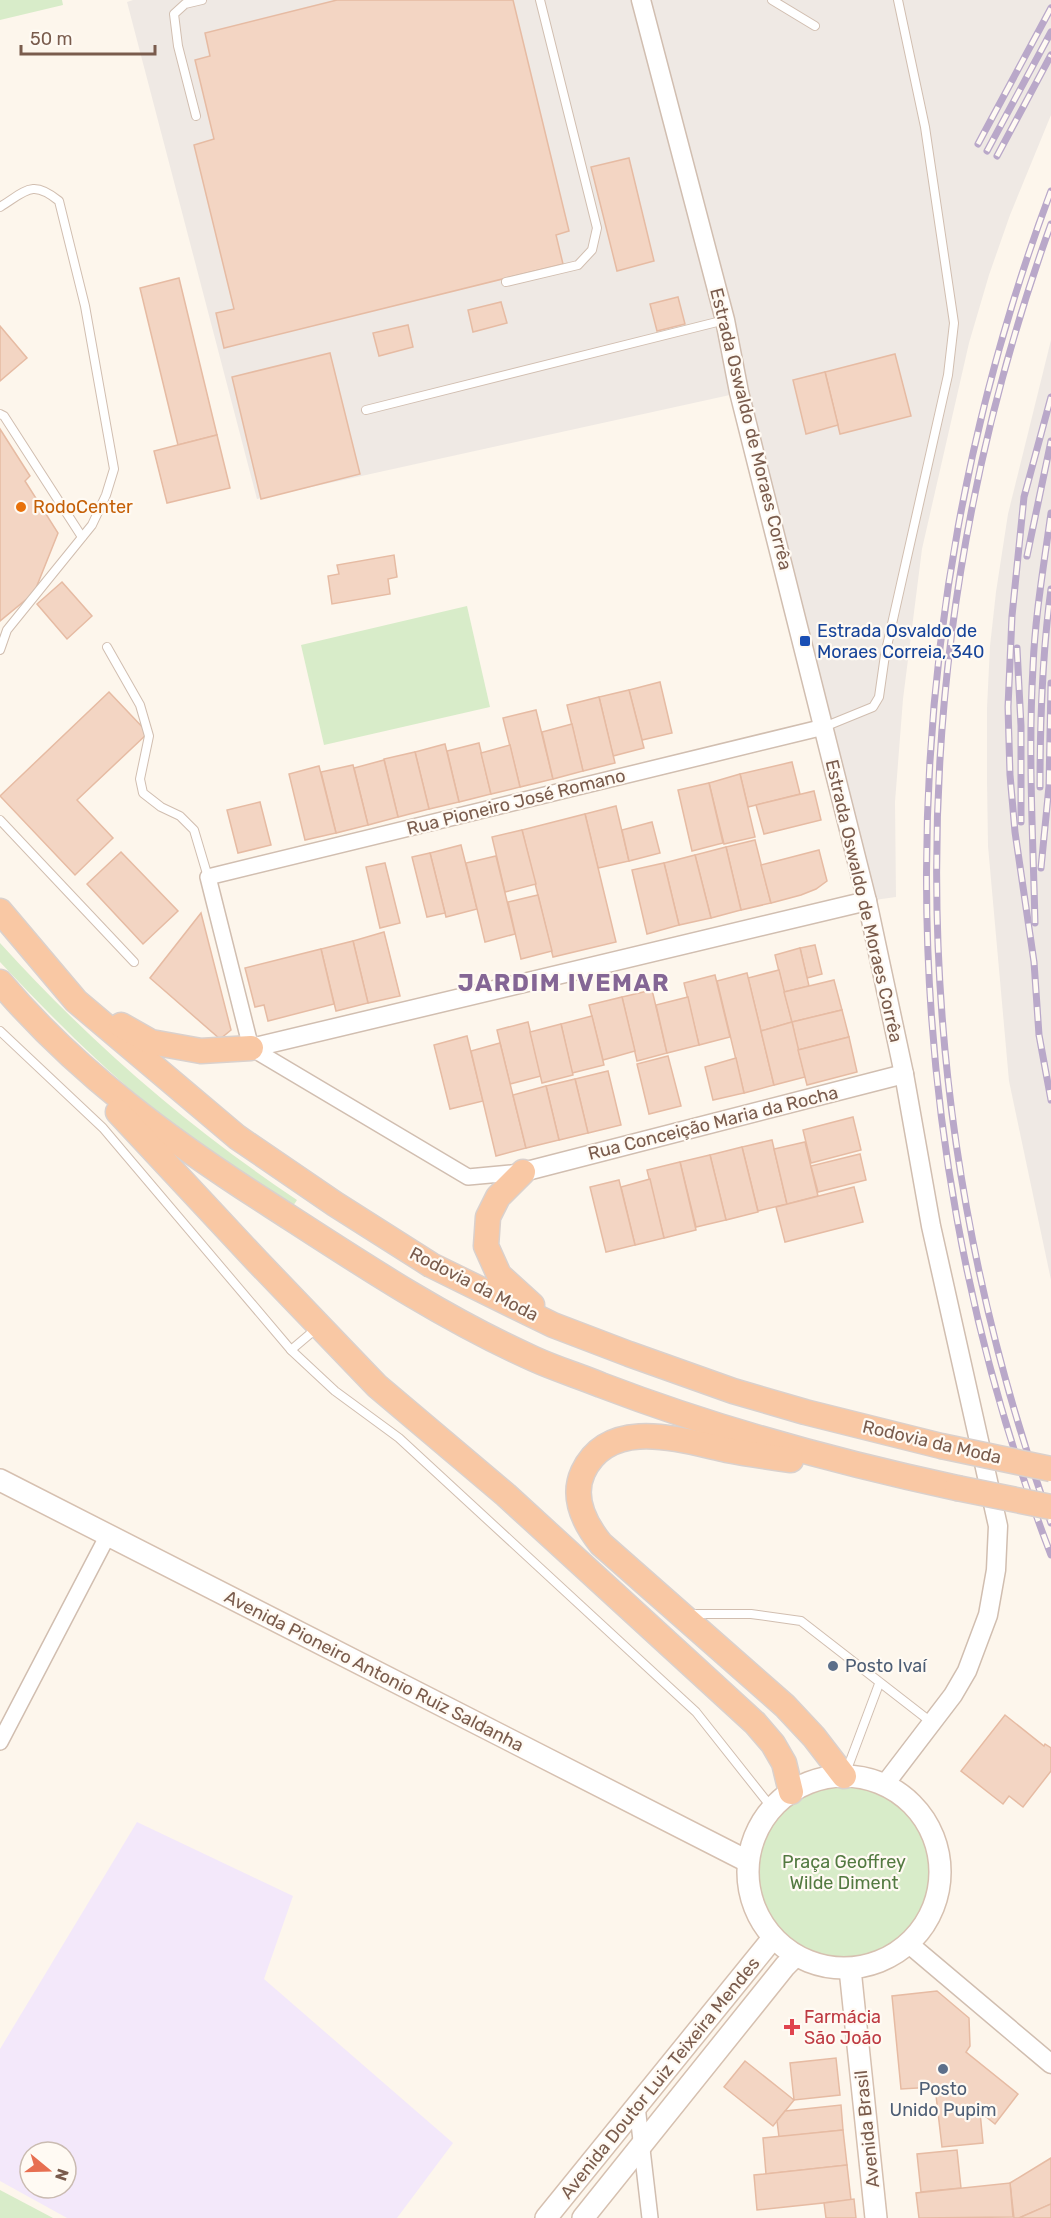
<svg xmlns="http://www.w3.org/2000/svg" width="1051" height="2218" font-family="Rubik,sans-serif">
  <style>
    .industrial { fill: #efe9e4 }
    .education { fill: #f3e8fa; fill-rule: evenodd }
    .green { fill: #d8ecc9 }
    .building { fill: #f3d5c3; stroke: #e6bba3; stroke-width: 1.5 }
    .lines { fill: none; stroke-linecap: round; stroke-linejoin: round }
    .service-casing { stroke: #d1beb0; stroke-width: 10 }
    .minor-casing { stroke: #d1beb0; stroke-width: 18 }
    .tertiary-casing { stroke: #d1beb0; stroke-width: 21 }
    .secondary-casing { stroke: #d6c0b0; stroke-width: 24 }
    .trunk-casing { stroke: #dad1cd; stroke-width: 27 }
    .service { stroke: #fff; stroke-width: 8 }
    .minor { stroke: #fff; stroke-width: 15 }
    .tertiary { stroke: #fff; stroke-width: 18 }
    .secondary { stroke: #fff; stroke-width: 21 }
    .trunk { stroke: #f9c8a4; stroke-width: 24 }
    .rail-casing { stroke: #b9a8c9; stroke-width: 7 }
    .rail { stroke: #fffaf3; stroke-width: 4.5; stroke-dasharray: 14; stroke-linecap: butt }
    .trunk-bridge-casing { stroke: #dad1cd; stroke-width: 27; stroke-linecap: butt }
    .trunk-bridge { stroke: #f9c8a4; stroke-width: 24 }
    .food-dot { fill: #e8710a; stroke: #fffaf3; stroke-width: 2 }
    .transit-dot { fill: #1a4fb4; stroke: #fffaf3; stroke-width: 2 }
    .service-dot { fill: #5c6f8a; stroke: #fffaf3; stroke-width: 2 }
    .health-dot { fill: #e0444e; stroke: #fffaf3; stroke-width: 2 }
    .labels { text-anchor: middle; stroke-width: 4.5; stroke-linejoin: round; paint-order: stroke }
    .street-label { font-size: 18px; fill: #7a5c4d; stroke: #fffaf3 }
    .food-label { font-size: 18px; fill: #c56008; stroke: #fffaf3; text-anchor: start }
    .transit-label { font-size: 18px; fill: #164399; stroke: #fffaf3; text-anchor: start }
    .service-label { font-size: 18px; fill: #4e5e75; stroke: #fffaf3; text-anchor: start }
    .park-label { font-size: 18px; fill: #537a41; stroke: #fffaf3 }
    .health-label { font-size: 18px; fill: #be3a42; stroke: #fffaf3; text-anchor: start }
    .district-label { font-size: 24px; font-weight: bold; letter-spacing: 1.5px; fill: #846695; stroke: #fffaf3 }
  </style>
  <rect width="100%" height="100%" fill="#fdf6ec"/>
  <g class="industrial">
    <polygon points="133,0 1051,0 1051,115 1010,215 989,275 969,343 922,549 903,699 895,802 896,897 867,901 739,393 257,499 127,2"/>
    <polygon points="1051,340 1051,1280 1009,1081 988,846 987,782 987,708 990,646 996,592 1008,514"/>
  </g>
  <path class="education" d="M137 1822 293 1896 264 1979 453 2143 397 2218H67L0 2181V2049ZM30 2152H66V2188H30Z"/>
  <g class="green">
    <polygon points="0,0 62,0 63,5 0,20"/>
    <polygon points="467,606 490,707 324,745 301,645"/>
    <path d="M0 943C92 1044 184 1124 297 1200L291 1209C242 1173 191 1139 144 1101 93 1059 45 1010 0 962Z"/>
    <circle cx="844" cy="1872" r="96"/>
    <polygon points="0,2190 53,2218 0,2218"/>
  </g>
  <g class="building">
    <polygon points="337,0 513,0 569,231 556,235 563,264 224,348 216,313 234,309 194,145 214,139 195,60 210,56 205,33"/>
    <polygon points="629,158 654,261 617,271 591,167"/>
    <polygon points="179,278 217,435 178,445 140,288"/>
    <polygon points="678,297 685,324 657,331 650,304"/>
    <polygon points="501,302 507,323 473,332 468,310"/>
    <polygon points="408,325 413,347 379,356 373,333"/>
    <polygon points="0,326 27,358 0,381"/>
    <polygon points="330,353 360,474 261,499 232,377"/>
    <polygon points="895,354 911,416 840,434 825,372"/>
    <polygon points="825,372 838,425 806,434 793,380"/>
    <polygon points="0,429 30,476 25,481 58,533 34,593 0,621"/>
    <polygon points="217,435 230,488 167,503 154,451"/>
    <polygon points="394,555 397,577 388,579 390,594 332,604 328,576 339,574 337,565"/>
    <polygon points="62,582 92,616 67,639 37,604"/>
    <polygon points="660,682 672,733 642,740 629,690"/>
    <polygon points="629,690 644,748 613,756 599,697"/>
    <polygon points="109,692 148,733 77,800 113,838 75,875 0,796"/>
    <polygon points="599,697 615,763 583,771 567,705"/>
    <polygon points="536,710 553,779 520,787 503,718"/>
    <polygon points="572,724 583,771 553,779 542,732"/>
    <polygon points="479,743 491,794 459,802 447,751"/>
    <polygon points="445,744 459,802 429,809 415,752"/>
    <polygon points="510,745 520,787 491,794 481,753"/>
    <polygon points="415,752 429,809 398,817 384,759"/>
    <polygon points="384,760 398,817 368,825 354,768"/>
    <polygon points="792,762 800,794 748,807 740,774"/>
    <polygon points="353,765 368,825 336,833 321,772"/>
    <polygon points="319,766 336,833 305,840 289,774"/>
    <polygon points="740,774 755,837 724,844 709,783"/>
    <polygon points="709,783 723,843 692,851 678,790"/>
    <polygon points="814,791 821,820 764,834 756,805"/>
    <polygon points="260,802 271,845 238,853 227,810"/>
    <polygon points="616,806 629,861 598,868 585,814"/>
    <polygon points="585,814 616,942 553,957 522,830"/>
    <polygon points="652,822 660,853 629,861 622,830"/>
    <polygon points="522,830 536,884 505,892 492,837"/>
    <polygon points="755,840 771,903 741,910 726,847"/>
    <polygon points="461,845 477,909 446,917 430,853"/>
    <polygon points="726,847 741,910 711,918 695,855"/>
    <polygon points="819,850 827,881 816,889 801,895 771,903 761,865"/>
    <polygon points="121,852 178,911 143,944 87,884"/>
    <polygon points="430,853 445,913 427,917 412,857"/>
    <polygon points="695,855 711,918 679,925 664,863"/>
    <polygon points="496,856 515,934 485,942 466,863"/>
    <polygon points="385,863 400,923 380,928 366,867"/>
    <polygon points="664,863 679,925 647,934 632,870"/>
    <polygon points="538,895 552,951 521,959 508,902"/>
    <polygon points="201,913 231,1030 220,1039 150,978"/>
    <polygon points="384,932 400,996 368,1003 353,941"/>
    <polygon points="353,941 368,1003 336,1011 321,949"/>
    <polygon points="815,945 822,974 807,978 800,948"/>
    <polygon points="800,948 809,986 784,992 775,955"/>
    <polygon points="321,949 334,1004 268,1021 264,1005 255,1007 245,968"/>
    <polygon points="779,970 792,1022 761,1031 748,978"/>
    <polygon points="747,973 774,1085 744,1093 717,981"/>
    <polygon points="715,975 730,1037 699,1045 684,983"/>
    <polygon points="834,980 842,1010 792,1022 784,992"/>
    <polygon points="652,990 667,1053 637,1061 622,997"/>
    <polygon points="622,997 635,1051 603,1060 589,1005"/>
    <polygon points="688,997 699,1045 667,1053 656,1005"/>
    <polygon points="842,1010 849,1037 798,1050 792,1022"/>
    <polygon points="592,1016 604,1065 572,1073 561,1024"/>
    <polygon points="528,1022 541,1076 510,1084 497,1030"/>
    <polygon points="792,1022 805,1077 774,1085 761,1031"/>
    <polygon points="561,1024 573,1075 542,1083 530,1032"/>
    <polygon points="467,1036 483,1101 450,1109 434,1045"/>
    <polygon points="849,1037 857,1072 807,1085 798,1050"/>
    <polygon points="500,1043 526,1148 496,1156 471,1051"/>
    <polygon points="668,1056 681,1106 649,1114 637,1064"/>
    <polygon points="736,1058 744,1093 713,1100 705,1067"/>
    <polygon points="608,1071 621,1125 588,1133 575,1079"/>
    <polygon points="575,1079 588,1133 559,1140 546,1086"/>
    <polygon points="546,1086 559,1140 526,1148 513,1095"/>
    <polygon points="853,1117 861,1150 811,1163 803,1130"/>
    <polygon points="772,1140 787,1204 758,1211 742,1147"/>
    <polygon points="805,1142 818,1196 787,1204 774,1149"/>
    <polygon points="742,1147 758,1212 726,1220 710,1155"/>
    <polygon points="860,1154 866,1180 818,1192 811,1166"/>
    <polygon points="710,1155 726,1220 696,1227 680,1162"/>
    <polygon points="680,1162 696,1230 664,1238 647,1170"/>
    <polygon points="650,1179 664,1238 635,1245 621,1187"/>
    <polygon points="619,1180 635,1245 606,1252 590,1187"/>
    <polygon points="854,1187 863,1222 785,1242 776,1207"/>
    <polygon points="1005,1715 1044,1746 1045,1744 1051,1748 1051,1771 1023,1807 1009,1796 1003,1804 961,1771"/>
    <polygon points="937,1991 969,2018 970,2046 966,2052 1018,2094 995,2124 980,2112 983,2143 942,2147 935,2087 901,2089 892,1996"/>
    <polygon points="836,2058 840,2095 794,2100 790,2063"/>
    <polygon points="745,2061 794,2100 773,2126 724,2087"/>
    <polygon points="841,2105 843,2130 779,2137 777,2121 785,2111"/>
    <polygon points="843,2130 847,2165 766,2174 763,2138"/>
    <polygon points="957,2150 961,2188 921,2192 917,2154"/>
    <polygon points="1051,2158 1051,2204 1019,2218 1014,2218 1010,2183"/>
    <polygon points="847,2165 851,2200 757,2210 754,2175"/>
    <polygon points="1010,2183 1013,2217 919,2218 916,2193"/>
    <polygon points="854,2199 856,2218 826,2218 824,2203"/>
    <polygon points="1051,2204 1051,2218 1019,2218"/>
  </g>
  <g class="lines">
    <defs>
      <g id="service">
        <polyline points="772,0 815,26"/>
        <polyline points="196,116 178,46 174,14 185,4 202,0"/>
        <path d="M0 207C26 191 32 179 59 201L85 306 114 469 106 495 92 525 7 630 0 650"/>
        <polyline points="506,282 578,265 592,250 597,228 540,0"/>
        <polyline points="366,410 725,320"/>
        <polyline points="0,414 4,416 82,537"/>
        <polyline points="107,647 140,705 149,736 140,779 143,793 161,807 180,816 194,830 208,877"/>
        <polyline points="824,727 873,707 879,697 885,655 948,375 954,323 925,127 898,0"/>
        <polyline points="0,820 134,962"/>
        <polyline points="0,1031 103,1128 291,1350 317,1328"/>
        <polyline points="291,1350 335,1391 399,1438 696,1712 772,1808"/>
        <polyline points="691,1614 751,1614 801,1621 931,1722"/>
        <polyline points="846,1772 879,1684"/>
      </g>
      <g id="minor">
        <polyline points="522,1172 468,1177 251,1048 208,877 824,727"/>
        <polyline points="0,1742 108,1535"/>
        <polyline points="637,2106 650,2218"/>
      </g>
      <g id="tertiary">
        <polyline points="641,0 725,320 739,392 867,901 904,1074 931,1226 998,1526 996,1570 988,1615 967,1671 953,1695 885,1784"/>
        <polyline points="251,1048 867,901"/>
        <polyline points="523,1172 904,1074"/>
        <polyline points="909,1944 1051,2064"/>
      </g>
      <g id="secondary">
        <polyline points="0,1480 747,1861"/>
        <circle cx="844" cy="1872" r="96"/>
        <polyline points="850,1969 876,2218"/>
        <polyline points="546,2218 773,1938"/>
        <polyline points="583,2218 785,1966 795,1956"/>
      </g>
      <g id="trunk">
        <polyline points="0,911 76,1001 237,1137 335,1204 431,1265 553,1325 629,1354 733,1391 805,1412 941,1446"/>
        <path d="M0 982C76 1072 173 1143 272 1206 357 1261 442 1318 534 1359 556 1369 579 1376 601 1385 716 1429 836 1462 957 1488"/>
        <polyline points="121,1025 151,1042 201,1051 251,1048"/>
        <polyline points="118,1112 257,1261 377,1386 506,1495 755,1723 773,1744 784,1763 791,1792"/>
        <polyline points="523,1172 498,1197 488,1217 486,1246 499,1275 532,1305"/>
        <path d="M791 1460C769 1457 748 1454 727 1450 681 1440 609 1416 583 1472 571 1498 585 1524 601 1544L785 1706 814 1737 844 1776"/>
      </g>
    </defs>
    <use href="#service" class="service-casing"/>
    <use href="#minor" class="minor-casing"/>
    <use href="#tertiary" class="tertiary-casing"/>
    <use href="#secondary" class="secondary-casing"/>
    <use href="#trunk" class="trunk-casing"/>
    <use href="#service" class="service"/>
    <use href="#minor" class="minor"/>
    <use href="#tertiary" class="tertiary"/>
    <use href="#secondary" class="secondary"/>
    <use href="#trunk" class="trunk"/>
    <defs>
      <g id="rail">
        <polyline points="978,144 1051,8"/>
        <polyline points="987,151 1051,32"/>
        <polyline points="997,156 1051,55"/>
        <path d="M1051 191C887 627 883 1119 1051 1555"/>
        <path d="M1051 224C898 648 899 1098 1051 1523"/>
        <polyline points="1051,397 1024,497 1012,616 1008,707 1010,775 1015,832 1034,962 1039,1035 1051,1100"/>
        <polyline points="1027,556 1051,441"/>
        <polyline points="1017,648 1021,726 1021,822"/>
        <path d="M1040 787C1040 721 1042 655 1051 589"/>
        <polyline points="1041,868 1049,786 1051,683"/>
        <path d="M1035 923C1033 838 1028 753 1033 667 1035 616 1044 564 1051 513"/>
      </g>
    </defs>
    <use href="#rail" class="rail-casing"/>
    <use href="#rail" class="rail"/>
    <defs>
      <g id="trunk-bridge">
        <polyline points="941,1446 1051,1469"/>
        <polyline points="957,1488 1051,1507"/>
      </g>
    </defs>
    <use href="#trunk-bridge" class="trunk-bridge-casing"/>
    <use href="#trunk-bridge" class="trunk-bridge"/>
  </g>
  <circle class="food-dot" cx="21" cy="507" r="6"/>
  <rect class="transit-dot" x="799" y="635" width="12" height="12" rx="3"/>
  <g class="service-dot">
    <circle cx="833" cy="1666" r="6"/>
    <circle cx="943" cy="2069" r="6"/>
  </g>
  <path class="health-dot" d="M789 2018h6v6h6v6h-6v6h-6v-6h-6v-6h6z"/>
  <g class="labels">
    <g class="street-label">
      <text transform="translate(751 429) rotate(76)" y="6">Estrada Oswaldo de Moraes Corrêa</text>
      <text transform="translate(516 802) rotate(-14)" y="6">Rua Pioneiro José Romano</text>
      <text transform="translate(864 901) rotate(77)" y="6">Estrada Oswaldo de Moraes Corrêa</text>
      <text transform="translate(713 1123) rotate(-14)" y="6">Rua Conceição Maria da Rocha</text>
      <text transform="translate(474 1284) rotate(27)" y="6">Rodovia da Moda</text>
      <text transform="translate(932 1442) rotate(13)" y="6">Rodovia da Moda</text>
      <text transform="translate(374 1671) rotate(27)" y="6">Avenida Pioneiro Antonio Ruiz Saldanha</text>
      <text transform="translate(660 2078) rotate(-51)" y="6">Avenida Doutor Luiz Teixeira Mendes</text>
      <text transform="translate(867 2129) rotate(-96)" y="6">Avenida Brasil</text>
    </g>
    <g class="food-label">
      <text x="33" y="513">RodoCenter</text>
    </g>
    <g class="transit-label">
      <text x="817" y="637">Estrada Osvaldo de<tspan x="817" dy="21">Moraes Correia, 340</tspan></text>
    </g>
    <g class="service-label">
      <text x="845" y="1672">Posto Ivaí</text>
      <text x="943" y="2095" text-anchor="middle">Posto<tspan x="943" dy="21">Unido Pupim</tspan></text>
    </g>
    <g class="park-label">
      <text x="844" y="1868">Praça Geoffrey<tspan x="844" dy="21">Wilde Diment</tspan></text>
    </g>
    <g class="health-label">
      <text x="804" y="2023">Farmácia<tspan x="804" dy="21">São João</tspan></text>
    </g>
    <g class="district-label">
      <text x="564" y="991">JARDIM IVEMAR</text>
    </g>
  </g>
  <g transform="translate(48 2170) rotate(109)"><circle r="28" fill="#fffaf3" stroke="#cabbb1" stroke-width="1.5"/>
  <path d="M0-4.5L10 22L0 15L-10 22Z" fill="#e76f51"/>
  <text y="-9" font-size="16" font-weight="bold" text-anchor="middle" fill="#7a5c4d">N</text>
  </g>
  <path d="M21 45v9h134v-9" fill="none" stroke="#7a5c4d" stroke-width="3"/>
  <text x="30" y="45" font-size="18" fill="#7a5c4d" stroke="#fffaf3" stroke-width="4.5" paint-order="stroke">50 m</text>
</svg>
